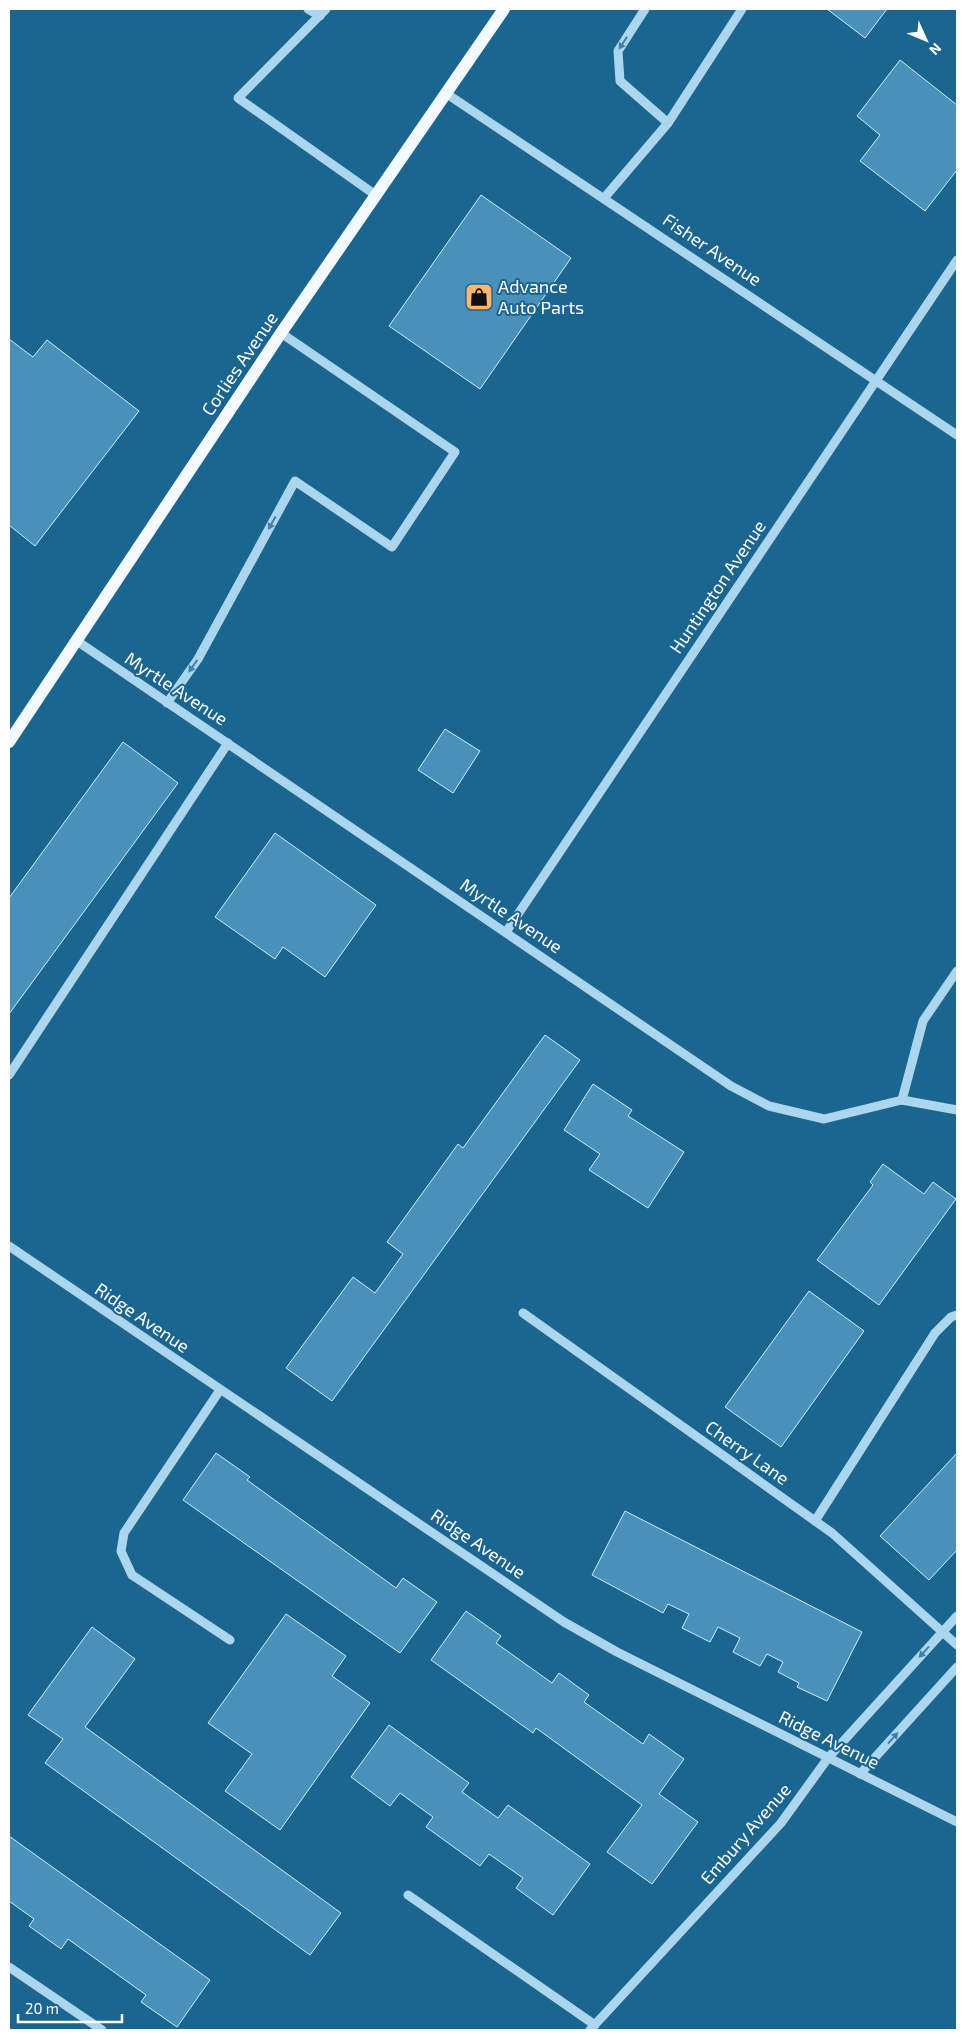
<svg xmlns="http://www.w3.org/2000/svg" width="966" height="2039" font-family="'Exo 2',sans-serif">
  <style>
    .building { fill: #4991ba; stroke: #d1ecfa }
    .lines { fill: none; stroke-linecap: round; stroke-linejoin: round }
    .minor { stroke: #abd6ee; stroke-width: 9 }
    .major { stroke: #f3faff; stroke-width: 12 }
    .oneway { fill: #3f81a8 }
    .labels { text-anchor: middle; stroke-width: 4; stroke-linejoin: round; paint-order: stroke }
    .street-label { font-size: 18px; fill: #fff; stroke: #1b6591 }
    .poi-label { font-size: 18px; fill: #fff; stroke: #1b6591; text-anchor: start }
  </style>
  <rect width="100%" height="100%" fill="#1b6591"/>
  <g class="building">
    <polygon points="827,9 887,9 865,38"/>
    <polygon points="900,60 957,105 957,170 925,211 860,161 880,135 857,116"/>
    <polygon points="481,195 571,258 480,389 389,326"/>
    <polygon points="9,339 33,357 47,340 139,411 35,546 9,525"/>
    <polygon points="445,729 480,751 453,793 418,770"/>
    <polygon points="123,742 178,783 9,1014 9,898"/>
    <polygon points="275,833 376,905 325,977 283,947 275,959 215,917"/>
    <polygon points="545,1035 580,1060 332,1401 286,1368 353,1277 375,1293 403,1254 387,1242 458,1144 463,1148"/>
    <polygon points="593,1084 632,1110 628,1116 684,1152 648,1208 589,1170 600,1154 564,1130"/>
    <polygon points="883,1164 924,1194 933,1182 956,1199 879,1305 817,1260 873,1185 870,1182"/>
    <polygon points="809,1291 864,1331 781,1447 725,1407"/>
    <polygon points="216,1453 250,1477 247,1480 396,1588 403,1578 437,1602 400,1653 183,1500"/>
    <polygon points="957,1453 957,1550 929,1580 880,1536"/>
    <polygon points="625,1511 862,1632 827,1701 797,1687 799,1683 778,1672 783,1662 767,1654 760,1666 733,1652 740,1638 718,1627 710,1642 682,1628 689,1614 668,1604 663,1613 592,1575"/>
    <polygon points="466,1611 501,1636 496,1643 552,1683 559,1673 589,1695 584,1702 643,1744 649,1734 684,1759 659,1794 698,1822 652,1884 607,1852 642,1805 536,1728 533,1733 431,1660"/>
    <polygon points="286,1614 346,1656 332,1676 370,1703 280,1830 225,1791 252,1754 208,1723"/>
    <polygon points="92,1627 135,1659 85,1727 341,1913 310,1955 45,1763 63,1739 28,1715"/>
    <polygon points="389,1725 469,1783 462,1792 498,1818 508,1805 590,1864 553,1915 516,1888 523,1878 489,1854 480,1866 426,1827 433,1817 400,1793 390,1806 351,1777"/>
    <polygon points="9,1836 210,1980 177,2027 141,2002 146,1995 68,1939 61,1949 29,1926 34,1919 9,1901"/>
  </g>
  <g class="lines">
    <g class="minor">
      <polyline points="308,9 320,16"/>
      <polyline points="326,9 238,98 377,196"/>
      <polyline points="645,9 618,51 620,81 668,123"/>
      <polyline points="447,94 957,435"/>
      <polyline points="605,197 668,123 742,9"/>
      <polyline points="77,641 731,1086 769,1106 824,1119 902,1100 957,1110"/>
      <polyline points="167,703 198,659 295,481 392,547 455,452 281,333"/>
      <polyline points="506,932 957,260"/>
      <polyline points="9,1075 228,743"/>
      <polyline points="902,1100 923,1021 957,971"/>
      <polyline points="9,1246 564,1622 617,1652 957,1822"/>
      <polyline points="523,1313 832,1533 957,1645"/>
      <polyline points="220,1390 124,1533 121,1551 132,1575 230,1640"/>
      <polyline points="815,1521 935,1333 951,1317 957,1315"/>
      <polyline points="860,1774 957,1667"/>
      <polyline points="408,1895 595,2025"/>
      <polyline points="9,1967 102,2030"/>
      <polyline points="590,2030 781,1823 828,1758 957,1616"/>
    </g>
    <polyline class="major" points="9,742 281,333 504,9"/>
  </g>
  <defs><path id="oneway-solid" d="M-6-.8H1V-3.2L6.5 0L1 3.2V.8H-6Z" transform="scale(1.25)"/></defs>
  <g class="oneway">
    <use href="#oneway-solid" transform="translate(623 43) rotate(123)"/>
    <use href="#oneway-solid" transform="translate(272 523) rotate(119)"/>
    <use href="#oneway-solid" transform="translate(193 666) rotate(125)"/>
    <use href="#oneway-solid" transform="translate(924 1652) rotate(132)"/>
    <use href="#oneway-solid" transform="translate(893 1738) rotate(-48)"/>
  </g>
  <defs>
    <symbol id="shop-square" viewBox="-11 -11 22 22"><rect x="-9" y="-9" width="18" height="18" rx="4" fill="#ffb769" stroke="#1b6591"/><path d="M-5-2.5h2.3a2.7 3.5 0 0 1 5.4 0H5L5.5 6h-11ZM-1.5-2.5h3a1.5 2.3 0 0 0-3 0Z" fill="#111"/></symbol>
  </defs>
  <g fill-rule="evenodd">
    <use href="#shop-square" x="463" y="281" width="32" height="32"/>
  </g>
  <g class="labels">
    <g class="street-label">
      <text transform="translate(712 250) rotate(34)" y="6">Fisher Avenue</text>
      <text transform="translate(240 364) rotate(-56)" y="6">Corlies Avenue</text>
      <text transform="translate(718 587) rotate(-56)" y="6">Huntington Avenue</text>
      <text transform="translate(176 689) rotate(33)" y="6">Myrtle Avenue</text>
      <text transform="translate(511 916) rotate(34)" y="6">Myrtle Avenue</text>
      <text transform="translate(142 1318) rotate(34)" y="6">Ridge Avenue</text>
      <text transform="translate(747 1453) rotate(35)" y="6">Cherry Lane</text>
      <text transform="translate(478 1544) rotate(34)" y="6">Ridge Avenue</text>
      <text transform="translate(829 1740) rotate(26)" y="6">Ridge Avenue</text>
      <text transform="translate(746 1834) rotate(-49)" y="6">Embury Avenue</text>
    </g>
    <g class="poi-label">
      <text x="498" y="293">Advance<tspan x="498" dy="21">Auto Parts</tspan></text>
    </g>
  </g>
  <rect width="966" height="2039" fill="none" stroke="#ffffff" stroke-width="20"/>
  <g transform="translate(926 40) rotate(134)" stroke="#1b6591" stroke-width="4" paint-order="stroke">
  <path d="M0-4L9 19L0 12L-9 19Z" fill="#ffffff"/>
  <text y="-8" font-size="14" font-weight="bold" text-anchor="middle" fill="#ffffff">N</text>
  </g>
  <path d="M18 2014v8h104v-8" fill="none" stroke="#ffffff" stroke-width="2.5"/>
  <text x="25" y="2014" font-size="15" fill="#ffffff" stroke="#1b6591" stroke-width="4" paint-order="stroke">20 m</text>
</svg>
